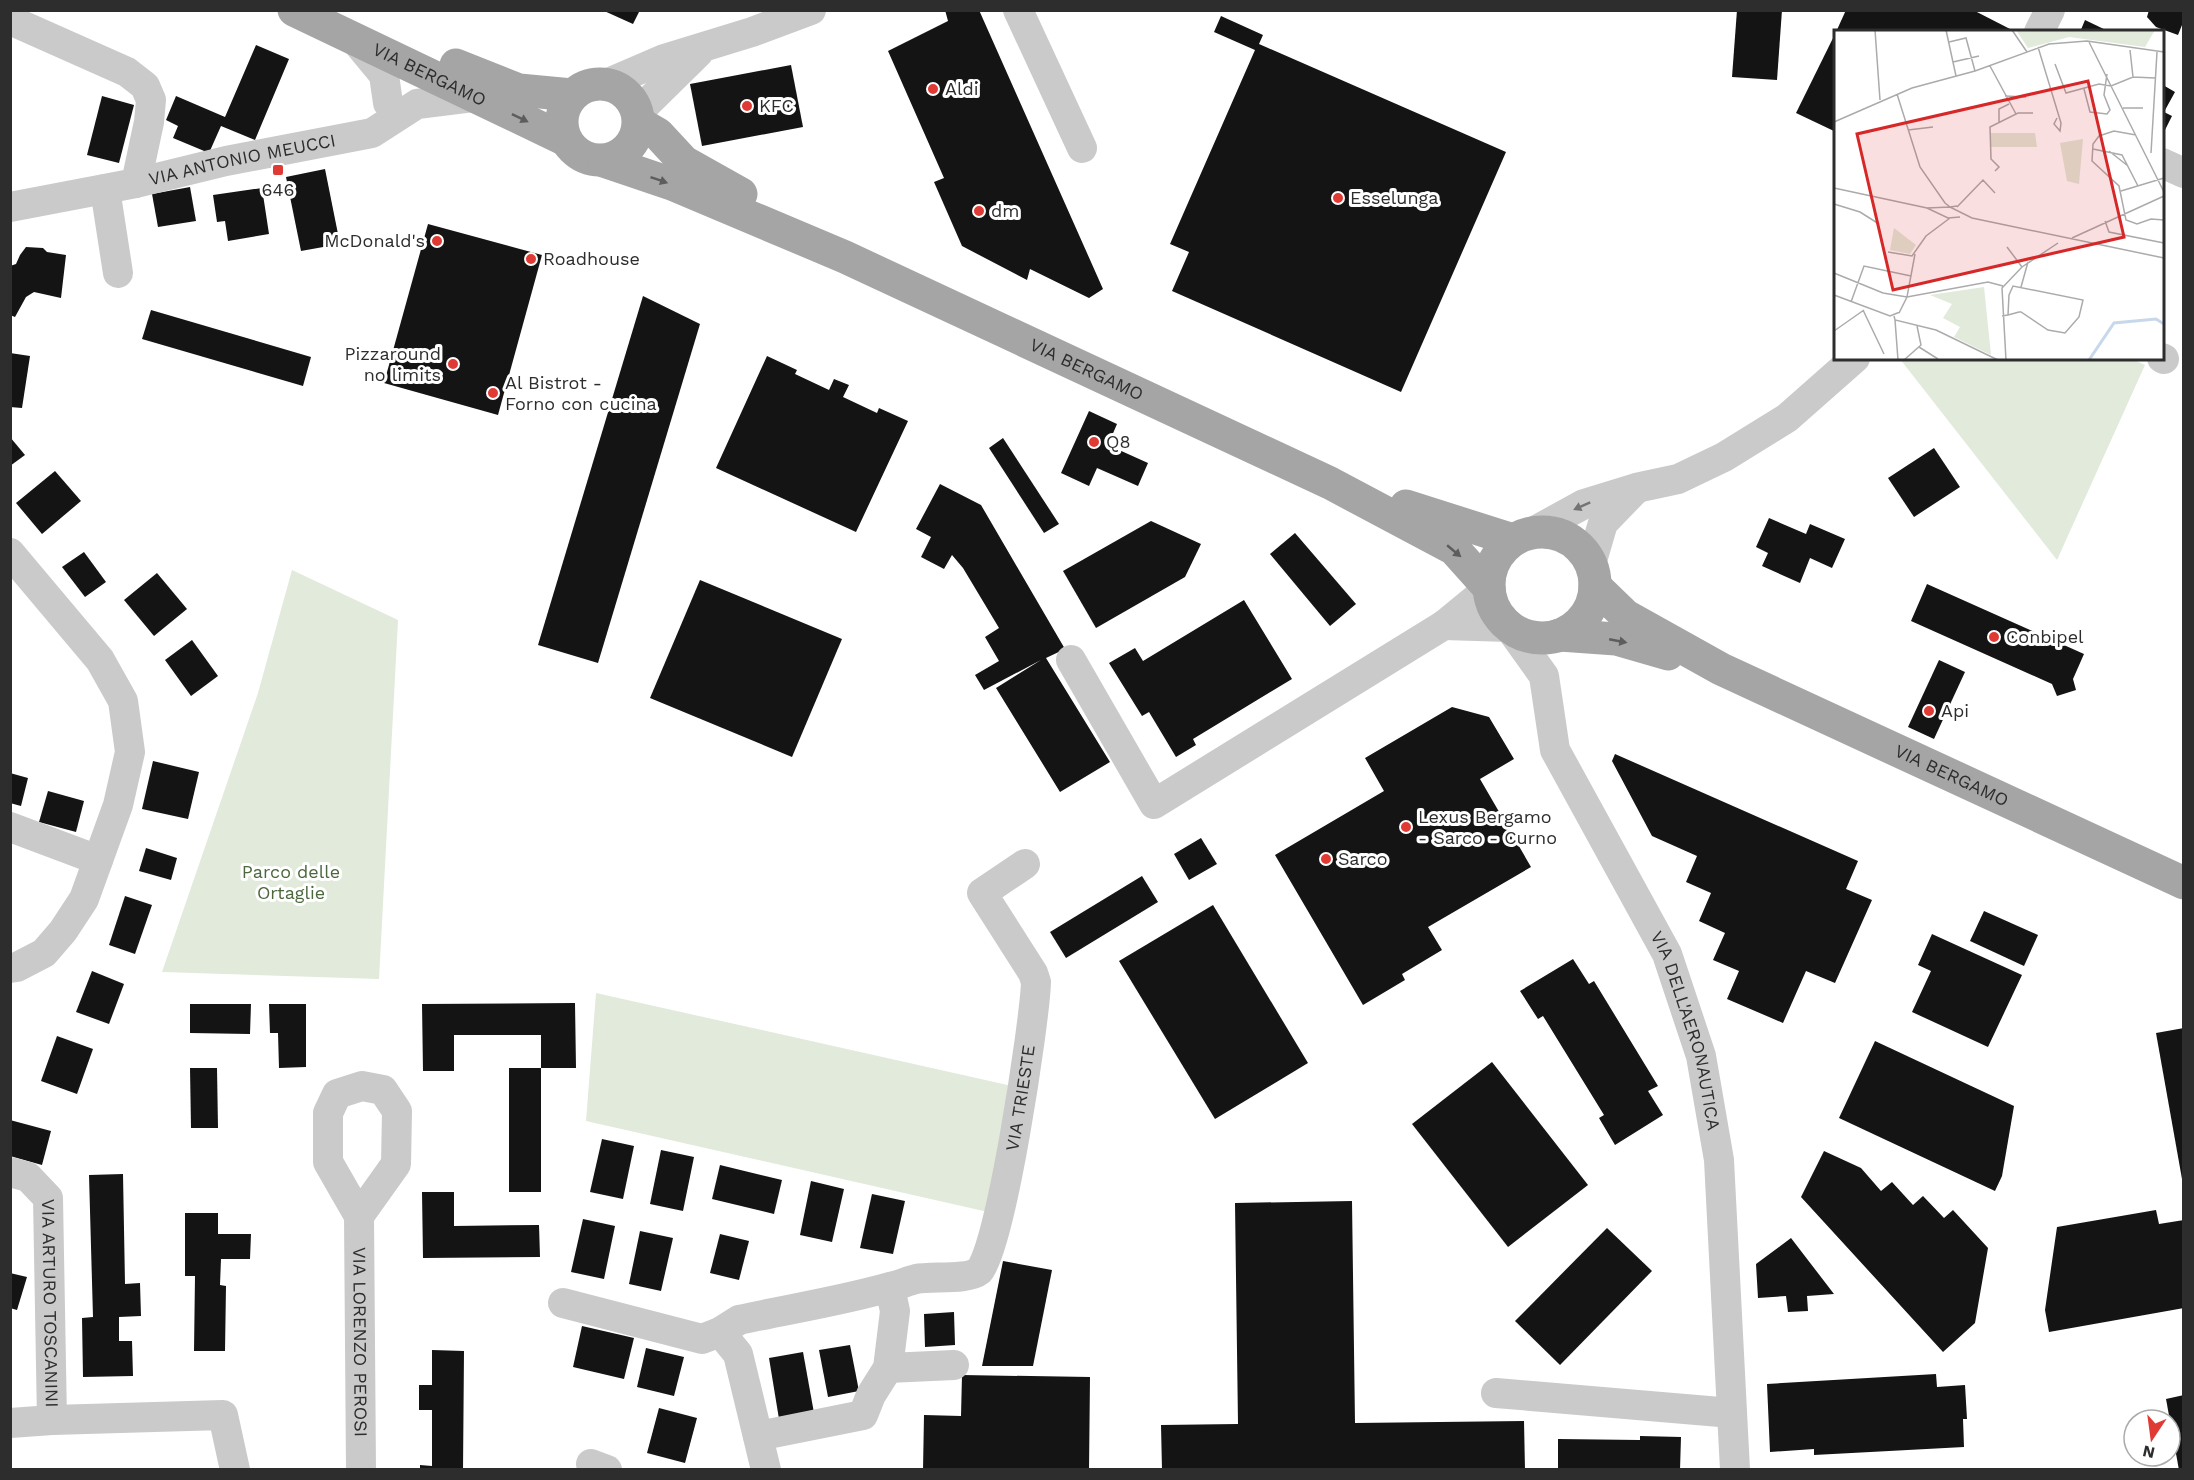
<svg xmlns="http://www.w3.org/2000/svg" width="2194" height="1480" font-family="'Work Sans',sans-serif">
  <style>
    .green { fill: #e1eadb }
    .building { fill: #141414 }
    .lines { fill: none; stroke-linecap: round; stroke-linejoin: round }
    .minor { stroke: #cacaca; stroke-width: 30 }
    .major { stroke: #a5a5a5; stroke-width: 33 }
    .oneway { fill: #5d5d5d }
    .oneway2 { fill: #747474 }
    .poi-dot { fill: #df3b34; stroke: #fff; stroke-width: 2 }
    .labels { text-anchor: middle; stroke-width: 6; stroke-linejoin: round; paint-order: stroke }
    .street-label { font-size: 18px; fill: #2d2d2d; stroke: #fff }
    .poi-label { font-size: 18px; fill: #2d2d2d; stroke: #fff; text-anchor: start }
    .park-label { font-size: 18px; fill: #4b673c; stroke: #fff }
    .inset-river { fill: none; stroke: #c7d8ea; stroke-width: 3 }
    .inset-road { fill: none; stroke: #ababab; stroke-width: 1.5 }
    .view { fill: #d62828; fill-opacity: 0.15; stroke: #d62828; stroke-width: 3 }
    .inset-edge { fill: none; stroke: #2d2d2d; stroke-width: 3 }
  </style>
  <rect width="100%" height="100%" fill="#fff"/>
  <g class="green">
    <polygon points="2130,358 2145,365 2057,560 1900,359"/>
    <polygon points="292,570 398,620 379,979 162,972 258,693"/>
    <polygon points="596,993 1012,1086 988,1212 586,1121"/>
  </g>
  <g class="building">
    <polygon points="602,10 640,10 633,24"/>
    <polygon points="945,10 979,10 1103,289 1089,298 1030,269 1027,280 962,246 934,182 944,178 888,51 948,21"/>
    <polygon points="1737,10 1782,10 1777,80 1732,77"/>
    <polygon points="1846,10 1973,10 2012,30 2011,32 1836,32"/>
    <polygon points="2149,10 2184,10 2184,20 2178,35 2156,27 2147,17"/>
    <polygon points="1221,16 1263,35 1259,44 1506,152 1401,392 1172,291 1189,252 1170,244 1255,50 1214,32"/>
    <polygon points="2085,20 2110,32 2080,32"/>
    <polygon points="1836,32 1836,132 1796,113"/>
    <polygon points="256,45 289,59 255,140 221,126 209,153 173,138 178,126 166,120 176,96 225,117"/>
    <polygon points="791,65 803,127 702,146 690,84"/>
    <polygon points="2163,85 2175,92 2164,112 2172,116 2163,134"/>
    <polygon points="102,96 134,105 119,163 87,155"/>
    <polygon points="325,169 340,244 301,251 286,177"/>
    <polygon points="190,187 196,221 158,227 152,194"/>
    <polygon points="262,188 269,234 228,241 225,221 217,222 213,195"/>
    <polygon points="428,224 542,255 498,415 384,383"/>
    <polygon points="26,247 43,248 47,252 66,255 61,298 34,292 26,297 15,317 10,315 10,266 16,264 20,255"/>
    <polygon points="643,296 700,324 598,663 538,645"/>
    <polygon points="151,310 311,357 303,386 142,339"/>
    <polygon points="10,353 30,356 22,408 10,407"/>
    <polygon points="767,356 797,370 795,374 829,390 834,379 849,385 843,397 877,413 879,408 908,421 856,532 716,468"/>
    <polygon points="1089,411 1117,424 1108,445 1148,463 1138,486 1097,468 1089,486 1061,473"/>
    <polygon points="10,437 25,455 10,466"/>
    <polygon points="1003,438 1059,524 1044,533 989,448"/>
    <polygon points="1934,448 1960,487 1914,517 1888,478"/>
    <polygon points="55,471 81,501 42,534 16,503"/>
    <polygon points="940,484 981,505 1065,649 1046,658 1110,762 1060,792 996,688 1041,660 984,690 975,675 999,661 985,637 999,628 963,568 952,555 944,569 921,557 931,537 916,529"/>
    <polygon points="1769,518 1806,534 1810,524 1845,539 1832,568 1810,558 1800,583 1762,566 1768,553 1756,547"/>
    <polygon points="1151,521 1201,544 1185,577 1096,628 1063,571"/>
    <polygon points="1295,533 1356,604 1330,626 1270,554"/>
    <polygon points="84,552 106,582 85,597 62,567"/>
    <polygon points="157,573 187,609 154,636 124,600"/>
    <polygon points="700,580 842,639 792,757 650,698"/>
    <polygon points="1927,584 2084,654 2073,679 2076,690 2057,696 2052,684 1911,621"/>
    <polygon points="1244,600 1292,679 1193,739 1196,745 1176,757 1149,712 1142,716 1109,663 1135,648 1143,661"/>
    <polygon points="192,640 218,676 191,696 165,660"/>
    <polygon points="1939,660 1965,672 1934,739 1908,727"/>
    <polygon points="1452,707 1489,717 1514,759 1480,779 1531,867 1428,927 1442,950 1402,974 1405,980 1363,1005 1275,855 1384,791 1365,758"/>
    <polygon points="1615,754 1858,861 1846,889 1872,900 1835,983 1806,971 1783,1023 1727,999 1739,971 1713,960 1725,933 1699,921 1711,893 1686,882 1697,856 1652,836 1612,761"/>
    <polygon points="153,761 199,772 188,819 142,809"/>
    <polygon points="10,773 28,778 21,806 10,803"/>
    <polygon points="48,791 84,801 76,832 39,822"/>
    <polygon points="1201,838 1217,864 1189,880 1174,854"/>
    <polygon points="146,848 177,858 171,880 139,871"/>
    <polygon points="1142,876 1158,902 1066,958 1050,932"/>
    <polygon points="125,896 152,905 135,954 109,945"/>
    <polygon points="1213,905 1308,1063 1215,1119 1119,961"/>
    <polygon points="1984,911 2038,935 2024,966 1970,941"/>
    <polygon points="1932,934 2022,975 1988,1047 1912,1012 1931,971 1918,965"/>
    <polygon points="1573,959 1589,984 1594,981 1658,1086 1648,1091 1663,1115 1615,1145 1599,1118 1604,1115 1543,1016 1538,1019 1520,991"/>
    <polygon points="92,971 124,984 109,1024 76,1012"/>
    <polygon points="575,1003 576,1068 541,1068 541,1035 454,1035 454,1071 423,1071 422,1004"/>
    <polygon points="190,1004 251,1004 250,1034 190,1033"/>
    <polygon points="269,1004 306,1004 306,1067 279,1068 278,1033 270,1033"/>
    <polygon points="2184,1028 2184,1178 2182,1179 2156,1033"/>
    <polygon points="57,1036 93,1049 77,1094 41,1081"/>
    <polygon points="1875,1041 2014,1106 2002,1176 1995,1191 1839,1118"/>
    <polygon points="1492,1062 1588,1185 1508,1247 1412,1124"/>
    <polygon points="190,1068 217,1068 218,1128 191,1128"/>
    <rect x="509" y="1068" width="32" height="124"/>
    <polygon points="10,1120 51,1131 42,1165 10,1156"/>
    <polygon points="602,1139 634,1146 623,1199 590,1192"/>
    <polygon points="661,1150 694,1157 683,1211 650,1204"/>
    <polygon points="1824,1151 1861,1168 1881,1191 1892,1182 1913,1205 1923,1196 1944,1218 1953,1210 1988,1248 1975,1323 1943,1352 1801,1197"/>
    <polygon points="720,1165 782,1180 774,1214 712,1199"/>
    <polygon points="123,1174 125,1284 140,1283 141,1316 119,1317 119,1341 132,1341 133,1376 83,1377 82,1318 93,1317 89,1175"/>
    <polygon points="811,1181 844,1189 832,1242 800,1235"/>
    <polygon points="422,1192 454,1192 454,1226 539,1225 540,1257 423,1258"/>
    <polygon points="872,1194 905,1201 893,1254 860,1248"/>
    <polygon points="1352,1201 1355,1423 1524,1421 1525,1470 1162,1470 1161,1425 1238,1424 1235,1203"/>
    <polygon points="2156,1210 2159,1224 2184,1220 2184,1308 2049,1332 2045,1310 2057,1227"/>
    <polygon points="185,1213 218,1213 218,1234 251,1234 250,1259 221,1259 220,1285 226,1286 225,1351 194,1351 195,1276 185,1276"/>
    <polygon points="583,1219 615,1226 604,1279 571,1272"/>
    <polygon points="1607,1228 1652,1271 1560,1365 1515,1321"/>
    <polygon points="640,1231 673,1238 661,1291 629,1284"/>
    <polygon points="720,1234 749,1241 739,1280 710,1273"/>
    <polygon points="1791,1238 1834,1294 1807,1296 1808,1311 1788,1312 1786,1296 1758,1298 1756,1264"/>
    <polygon points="1003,1261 1052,1270 1033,1366 982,1366"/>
    <polygon points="10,1273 27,1277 17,1310 10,1308"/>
    <polygon points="954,1312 955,1345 925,1347 924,1314"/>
    <polygon points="582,1326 634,1338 624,1379 573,1367"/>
    <polygon points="850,1345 859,1391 828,1397 819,1350"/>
    <polygon points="646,1348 684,1357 674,1396 637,1387"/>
    <polygon points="432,1350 464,1351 463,1470 420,1470 420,1465 432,1466 432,1410 419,1410 419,1385 432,1385"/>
    <polygon points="803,1352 814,1413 779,1419 769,1358"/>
    <polygon points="1936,1374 1937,1387 1965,1385 1967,1419 1963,1419 1964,1447 1814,1455 1814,1449 1770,1452 1767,1384"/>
    <polygon points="962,1375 1090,1377 1089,1470 923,1470 924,1415 961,1416"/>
    <polygon points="2184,1395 2184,1470 2179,1470 2166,1399"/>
    <polygon points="659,1408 697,1418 685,1463 647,1453"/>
    <polygon points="1640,1436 1681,1437 1680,1470 1558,1470 1558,1439 1640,1440"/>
  </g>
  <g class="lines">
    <g class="minor">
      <polyline points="1018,10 1082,148"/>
      <polyline points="10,20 127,72 145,86 151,100 149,122 136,183"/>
      <polyline points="2039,32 2050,10"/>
      <polyline points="355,40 384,75 388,103"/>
      <polyline points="606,84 664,59 752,32 811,10"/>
      <polyline points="638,112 698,53"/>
      <polyline points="2162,163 2184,173"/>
      <polyline points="105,189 118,273"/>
      <path id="s1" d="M10 207 136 183 226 161 372 133 417 104 473 97"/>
      <polyline points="2162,358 2164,359"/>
      <polyline points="1531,533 1584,504 1636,488 1678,479 1724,457 1787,418 1855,358"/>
      <polyline points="10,553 100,660 123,701 130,752 118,805 84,899 63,931 44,953 17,967 10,968"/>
      <polyline points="1591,564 1603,523 1634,491"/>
      <path id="s2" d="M1444 625 1509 627 1544 676 1555 750 1667 954 1701 1056 1719 1160 1735 1470"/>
      <polyline points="1071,660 1154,804 1444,625 1489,588"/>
      <polyline points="10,827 98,860"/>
      <path id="s3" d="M10 1172 28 1177 48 1198 52 1420"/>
      <path id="s4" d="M359 1216 396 1164 397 1111 383 1090 362 1086 337 1094 328 1113V1162L359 1216 361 1470"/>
      <path id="s5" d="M563 1303 702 1339 720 1332 739 1320C789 1309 841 1301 890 1287 899 1285 908 1281 916 1279 932 1276 968 1280 979 1271 1000 1253 1035 1020 1036 982L1033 973 982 893 1025 864"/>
      <polyline points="720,1332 738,1354 766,1470"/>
      <polyline points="888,1368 954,1365"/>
      <polyline points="1496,1393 1732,1413"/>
      <polyline points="10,1423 52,1420 223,1415 235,1470"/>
      <polyline points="758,1436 863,1415 871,1395 888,1368 895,1311 890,1288"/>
      <polyline points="591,1464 607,1470"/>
    </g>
    <g class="major">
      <path id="s6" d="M294 10 566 140"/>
      <polyline points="456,65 519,90 572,95"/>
      <circle cx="600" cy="122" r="38"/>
      <polyline points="639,123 658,134 684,162 741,194"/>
      <path id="s7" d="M604 161 672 184 845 257 1330 483 1454 549 1489 588"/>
      <polyline points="1406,506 1513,540"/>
      <circle cx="1542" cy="585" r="53"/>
      <path id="s8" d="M1595 586 1626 616 1721 669 2184 883"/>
      <polyline points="1560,635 1616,639 1668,654"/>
    </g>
  </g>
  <defs><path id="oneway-solid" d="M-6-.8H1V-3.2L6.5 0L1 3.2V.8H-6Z" transform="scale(1.5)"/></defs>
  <g class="oneway">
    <use href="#oneway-solid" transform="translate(520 118) rotate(26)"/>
    <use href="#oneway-solid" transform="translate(659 180) rotate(19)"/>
    <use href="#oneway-solid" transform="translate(1454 551) rotate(40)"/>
    <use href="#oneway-solid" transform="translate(1618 641) rotate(11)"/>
  </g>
  <use class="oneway2" href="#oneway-solid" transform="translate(1582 506) rotate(156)"/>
  <g class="poi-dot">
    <circle cx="933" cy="89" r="6"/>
    <circle cx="747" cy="106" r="6"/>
    <rect x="272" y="164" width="12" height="12" rx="3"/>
    <circle cx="1338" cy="198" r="6"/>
    <circle cx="979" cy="211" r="6"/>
    <circle cx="437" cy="241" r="6"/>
    <circle cx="531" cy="259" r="6"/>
    <circle cx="453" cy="364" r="6"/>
    <circle cx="493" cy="393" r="6"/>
    <circle cx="1094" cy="442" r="6"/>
    <circle cx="1994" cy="637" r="6"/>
    <circle cx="1929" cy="711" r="6"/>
    <circle cx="1406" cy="827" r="6"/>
    <circle cx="1326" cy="859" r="6"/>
  </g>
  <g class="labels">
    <g class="street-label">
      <text dy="6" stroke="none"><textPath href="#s6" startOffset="150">VIA BERGAMO</textPath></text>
      <text dy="6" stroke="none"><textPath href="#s1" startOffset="237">VIA ANTONIO MEUCCI</textPath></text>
      <text dy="6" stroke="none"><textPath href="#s7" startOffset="526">VIA BERGAMO</textPath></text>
      <text dy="6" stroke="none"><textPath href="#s8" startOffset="406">VIA BERGAMO</textPath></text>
      <text dy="6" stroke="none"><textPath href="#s2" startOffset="512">VIA DELL'AERONAUTICA</textPath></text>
      <text dy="6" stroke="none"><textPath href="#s5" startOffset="610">VIA TRIESTE</textPath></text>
      <text dy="6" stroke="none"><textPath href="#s3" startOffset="153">VIA ARTURO TOSCANINI</textPath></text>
      <text dy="6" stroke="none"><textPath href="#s4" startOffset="448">VIA LORENZO PEROSI</textPath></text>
    </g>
    <g class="poi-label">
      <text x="945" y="95">Aldi</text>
      <text x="759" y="112">KFC</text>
      <text x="278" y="196" text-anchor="middle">646</text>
      <text x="1350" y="204">Esselunga</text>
      <text x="991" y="217">dm</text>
      <text x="425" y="247" text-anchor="end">McDonald's</text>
      <text x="543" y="265">Roadhouse</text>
      <text x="441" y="360" text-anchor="end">Pizzaround<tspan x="441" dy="21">no limits</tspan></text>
      <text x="505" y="389">Al Bistrot -<tspan x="505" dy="21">Forno con cucina</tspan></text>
      <text x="1106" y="448">Q8</text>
      <text x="2006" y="643">Conbipel</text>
      <text x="1941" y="717">Api</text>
      <text x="1418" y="823">Lexus Bergamo<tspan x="1418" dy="21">- Sarco - Curno</tspan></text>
      <text x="1338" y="865">Sarco</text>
    </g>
    <g class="park-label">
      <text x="291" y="878">Parco delle<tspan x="291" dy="21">Ortaglie</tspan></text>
    </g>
  </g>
  <g transform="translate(1834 30)">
    <rect width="330" height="330" fill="#fff"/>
    <path d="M182 0H321L311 17 235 7 194 18ZM157 103H201L203 117H157ZM249 109 245 154 233 151 226 113ZM60 198 82 215 76 224 56 220ZM150 257 157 325 120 307 126 297 109 288 118 274 96 265Z" fill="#e1eadb"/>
    <path class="inset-river" d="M255 330 280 293 322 289 330 294"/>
    <path class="inset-road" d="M41 0 46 70M112 0 122 46M178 0 193 22M115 12 132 8 141 41M255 12 330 162M204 17 227 93 226 101 220 94 223 88M296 20 299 47M119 32 145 26M221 34 232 63 265 54 277 56 299 47 321 48M156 36 182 84M250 59 256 82 273 84 276 80 270 65 273 44M63 64 86 137 111 173 116 177 123 176M171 66 192 67M289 78H309M0 92 78 58 141 41 215 14 253 11 330 22M165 93V79L175 74M74 100 99 97M302 105 280 101 265 106 259 114 258 131 285 156 292 190 303 194 317 189 330 190M259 119 288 125 304 156M275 121 294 136M317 123 323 22M161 141 165 137 157 129 156 97 184 83H199M0 158 93 178 114 188 126 187M287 161 330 148M0 174 26 182 45 194M123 177 149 150 161 163M93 178 116 177 138 188 330 228M271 191 275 202 330 213M238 208 330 166M173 217 188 237M54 222 78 226 92 206 116 188M0 243 49 263 73 267 154 252 169 256M187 257 194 232M0 265 56 286 66 282M17 272 30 236 77 246M29 280 50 324M65 283 73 267 81 224M60 286 61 290 102 300 164 330M168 286 174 285 185 282H187L214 300 231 303 245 287 249 270 179 256 175 265 174 285M61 290 64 330M0 301 30 280M85 317 104 329M70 330 87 315 83 296M172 330 168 258 188 237 224 213"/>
    <path class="view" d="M254 51 290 207 59 260 23 104Z"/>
    <rect width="330" height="330" class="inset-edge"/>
  </g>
  <rect width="2194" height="1480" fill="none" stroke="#2d2d2d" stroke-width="24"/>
  <g transform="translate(2152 1438) rotate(193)"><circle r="28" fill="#ffffff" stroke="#ababab" stroke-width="1.5"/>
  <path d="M0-4.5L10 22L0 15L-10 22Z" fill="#df3b34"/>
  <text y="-9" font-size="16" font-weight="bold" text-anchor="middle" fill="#2d2d2d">N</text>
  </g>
</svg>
